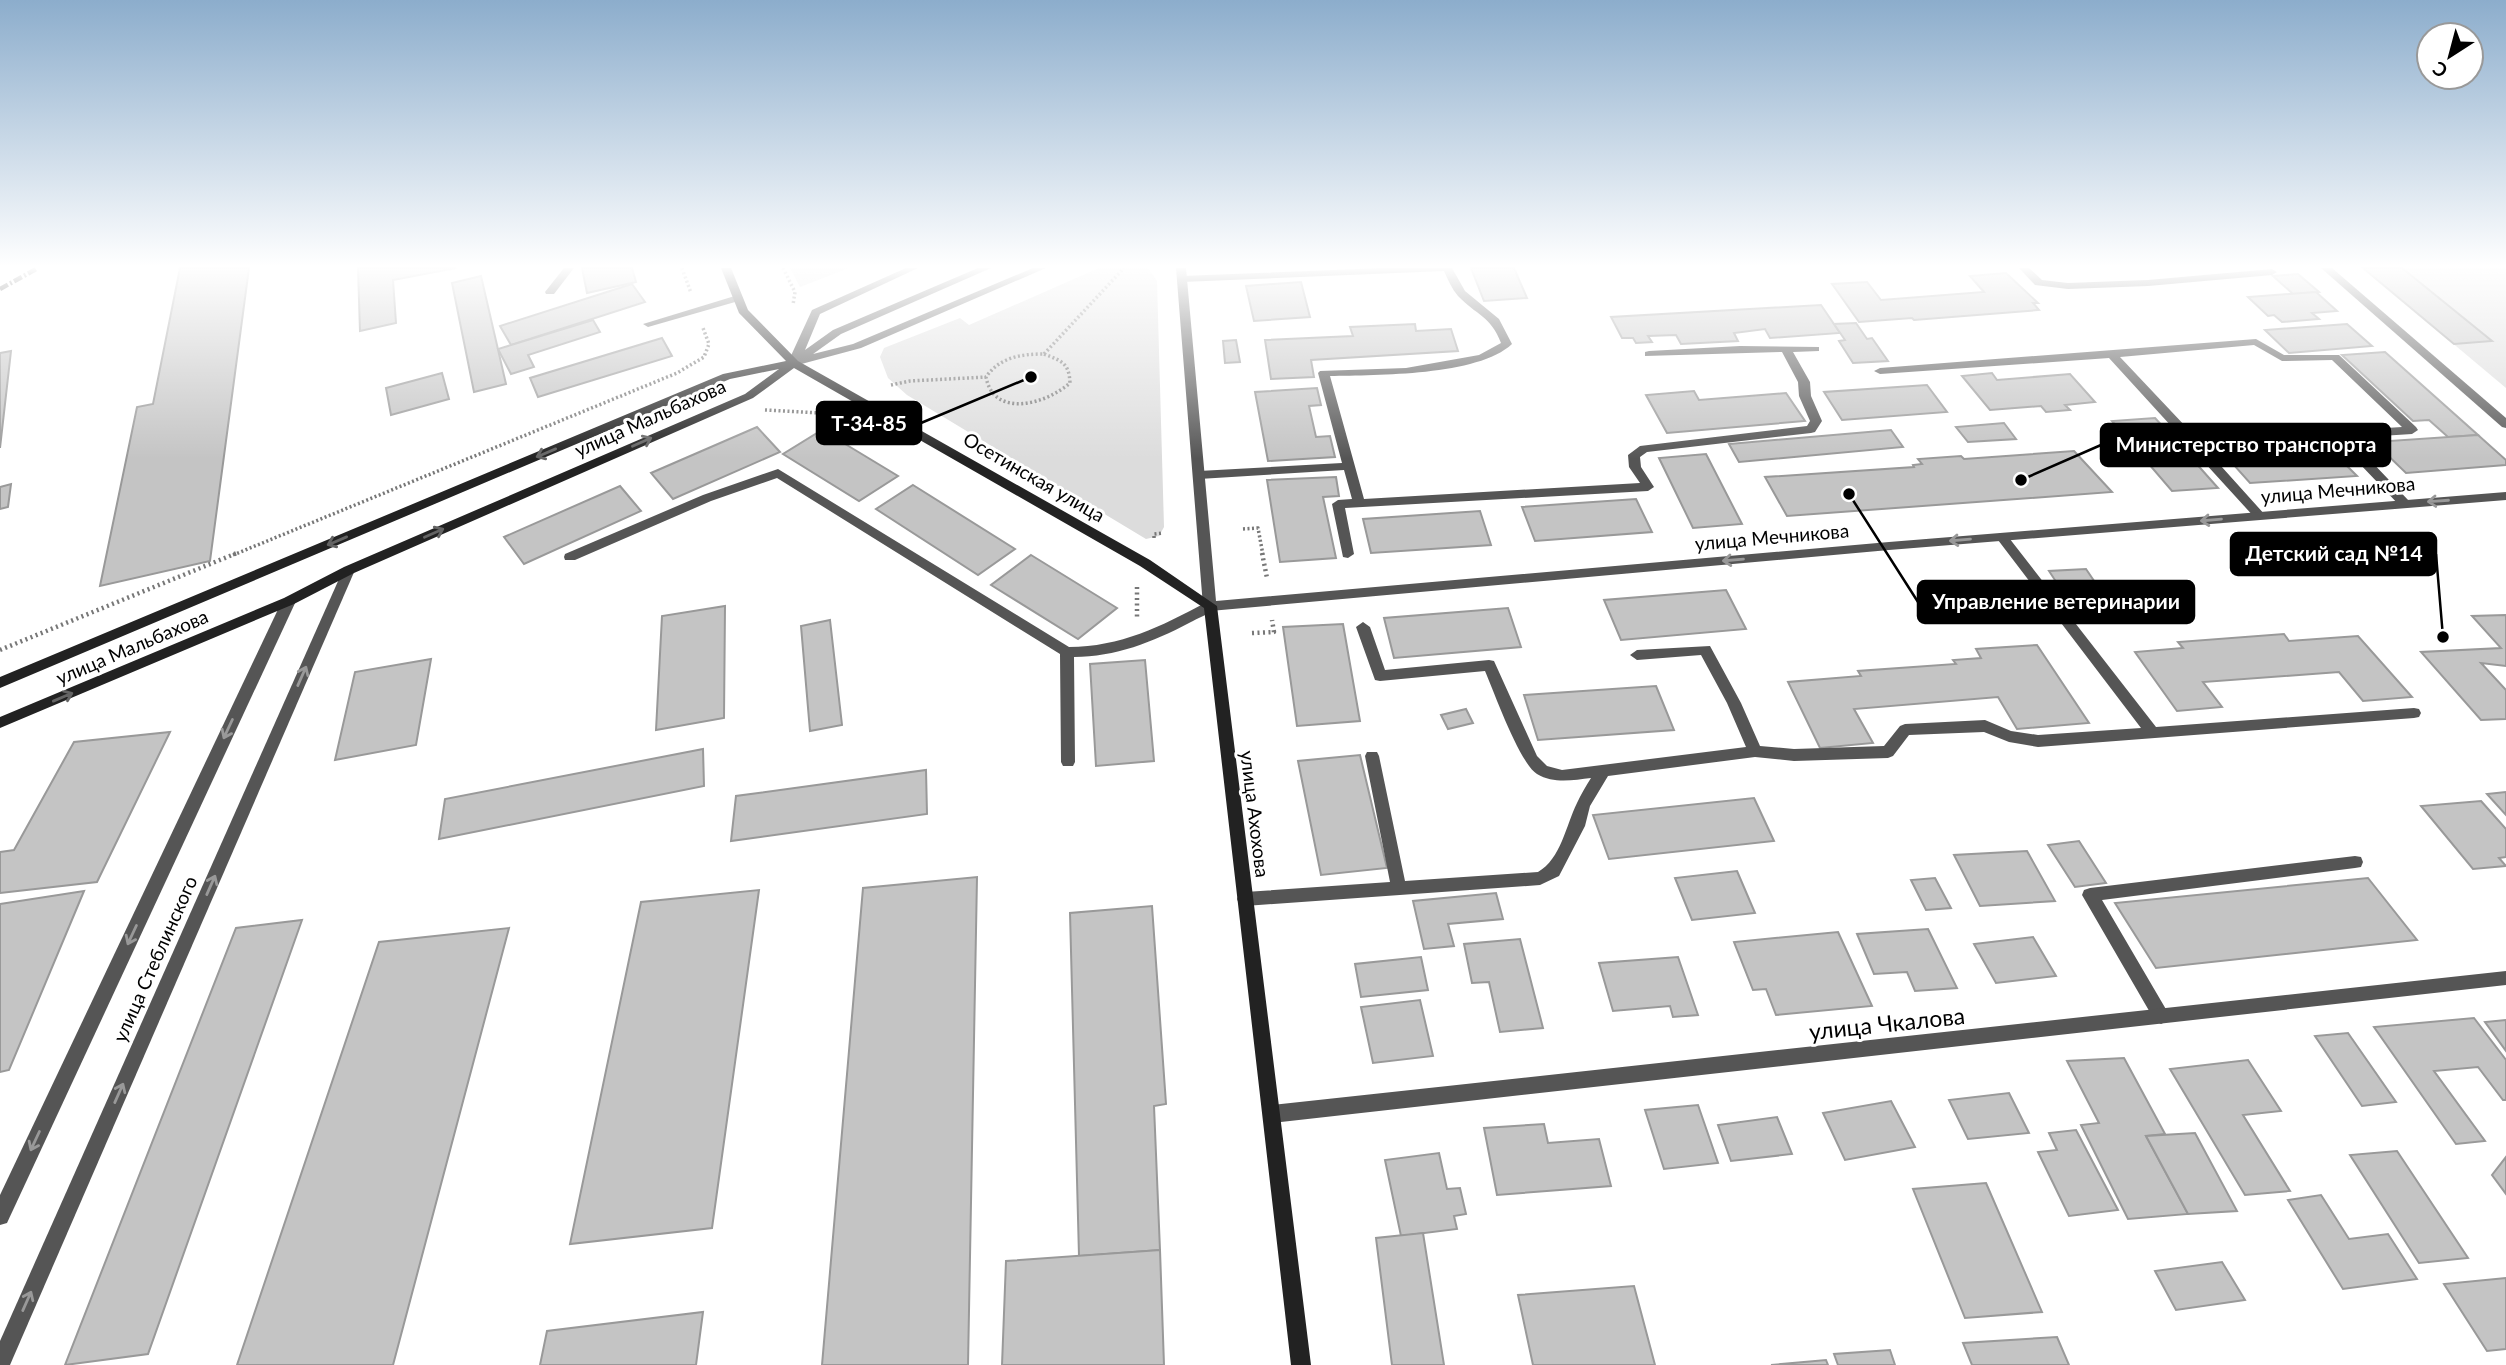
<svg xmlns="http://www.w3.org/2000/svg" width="2506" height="1365" font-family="Lato,sans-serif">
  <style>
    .green { fill: #dcdcdc }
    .building { fill: #c4c4c4; stroke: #999; stroke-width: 2 }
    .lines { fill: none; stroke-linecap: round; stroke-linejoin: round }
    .path-far1 { stroke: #777; stroke-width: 3.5; stroke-dasharray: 2 2.5; stroke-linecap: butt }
    .path { stroke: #777; stroke-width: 4.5; stroke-dasharray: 2 3.5; stroke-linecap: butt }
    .service { fill: #555; fill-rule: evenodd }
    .minor { fill: #555; fill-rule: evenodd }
    .tertiary { fill: #555; fill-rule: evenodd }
    .secondary { fill: #222; fill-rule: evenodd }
    .rail { stroke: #000; stroke-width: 4.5; stroke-dasharray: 9 2.5 2 2.5; stroke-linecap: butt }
    .oneway { stroke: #646464 }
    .oneway2 { stroke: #999 }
    .labels { text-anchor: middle; stroke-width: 6; stroke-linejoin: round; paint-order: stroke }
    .street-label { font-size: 19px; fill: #000; stroke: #fff }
    .near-street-label { font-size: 23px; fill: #000; stroke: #fff }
    .leader { fill: none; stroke: #000; stroke-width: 2.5 }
    .callout-dot { fill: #000; stroke: #fff; stroke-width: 2.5 }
    .callout { fill: #000; stroke: #000; stroke-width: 2.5 }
    .callout-label { font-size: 21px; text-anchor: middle; font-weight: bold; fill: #fff }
  </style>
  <rect width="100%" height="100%" fill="#fff"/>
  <g class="green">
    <polygon points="790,268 849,268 800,287"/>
    <polygon points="1099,268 1148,268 1157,281 1164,527 1159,536 1146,539 907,395 888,378 880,357 884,348 889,346 960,318 969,325"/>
    <polygon points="2363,268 2506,268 2506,388"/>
  </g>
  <g class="building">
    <polygon points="180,268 249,268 210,561 100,586 137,407 153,404"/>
    <polygon points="358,268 456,268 393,280 396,323 360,331"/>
    <polygon points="582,268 632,268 636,282 587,293"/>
    <polygon points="1471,268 1514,268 1527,298 1484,301"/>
    <polygon points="2363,268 2402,268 2492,341 2454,344"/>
    <polygon points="2006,273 2038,303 2033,303 2039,310 1914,320 1912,318 1859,322 1832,284 1867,282 1881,300 1984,292 1970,276"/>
    <polygon points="2298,274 2319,292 2293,294 2273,276"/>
    <polygon points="481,276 506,384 474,392 452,283"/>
    <polygon points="1301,282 1310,317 1254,321 1246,286"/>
    <polygon points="632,284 645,302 511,345 500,326"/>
    <polygon points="2316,292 2337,311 2312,313 2319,319 2282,322 2274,315 2268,316 2248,297"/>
    <polygon points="1821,305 1840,333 1770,338 1765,329 1734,333 1738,341 1681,344 1676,335 1648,336 1652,342 1636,343 1633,338 1622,338 1611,317"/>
    <polygon points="593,320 600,332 528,355 534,367 511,374 498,349"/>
    <polygon points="1856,323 1867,339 1872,338 1888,361 1853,363 1839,341 1845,340 1834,324"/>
    <polygon points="1415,324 1416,331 1451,329 1458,351 1311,360 1314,377 1271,379 1265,340 1353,336 1350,327"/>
    <polygon points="2347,324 2372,346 2289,353 2265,330"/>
    <polygon points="662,338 672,356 538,397 530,378"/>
    <polygon points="1236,340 1240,362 1225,363 1223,341"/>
    <polygon points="11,351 0,448 0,353"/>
    <polygon points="2385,352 2478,435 2448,437 2429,420 2413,421 2342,355"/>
    <polygon points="442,373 449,399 391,415 386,388"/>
    <polygon points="1992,373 1997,380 2070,374 2095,402 2065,405 2070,410 2046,412 2041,406 1990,410 1962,376"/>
    <polygon points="1927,385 1947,412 1842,420 1824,392"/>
    <polygon points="1317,388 1321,405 1309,406 1316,437 1330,436 1335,457 1268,461 1255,392"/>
    <polygon points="1694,391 1699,400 1786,393 1805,421 1667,433 1646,395"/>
    <polygon points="2155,418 2186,452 2218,488 2172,491 2112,421"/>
    <polygon points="2004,423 2016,439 1968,442 1956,427"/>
    <polygon points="757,427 780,452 673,499 651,473"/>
    <polygon points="822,430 898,476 859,501 783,454"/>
    <polygon points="1891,430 1903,447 1739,462 1729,444"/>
    <polygon points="2478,435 2506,460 2506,465 2406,473 2374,442"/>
    <polygon points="2329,448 2357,476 2250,483 2224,454"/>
    <polygon points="2074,451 2112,492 1787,516 1765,477 1914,467 1913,465 1922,464 1918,459 1961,456 1964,459"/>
    <polygon points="1706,454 1742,524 1693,528 1659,458"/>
    <polygon points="1336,477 1339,496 1323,497 1336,558 1280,562 1267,480"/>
    <polygon points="11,484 8,507 0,509 0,487"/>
    <polygon points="913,485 1015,549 978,575 876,509"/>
    <polygon points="620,486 641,511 524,564 504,537"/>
    <polygon points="1636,499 1652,532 1535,541 1522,507"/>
    <polygon points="1480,511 1491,545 1371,553 1363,519"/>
    <polygon points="1031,555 1117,608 1078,639 991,585"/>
    <polygon points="2086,569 2105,597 2068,600 2049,571"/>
    <polygon points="1726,590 1746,629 1621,640 1604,600"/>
    <polygon points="725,606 724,718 656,730 662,616"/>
    <polygon points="1508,608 1521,647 1394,658 1384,618"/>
    <polygon points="2506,615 2506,666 2481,663 2506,690 2506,719 2481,720 2421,652 2501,648 2472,616"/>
    <polygon points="830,620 842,725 810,731 801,626"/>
    <polygon points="1343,624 1360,721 1297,726 1283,627"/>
    <polygon points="2284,634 2289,641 2358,636 2412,697 2363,701 2339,672 2203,682 2222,707 2177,711 2135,652 2183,648 2178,642"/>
    <polygon points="2037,645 2089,723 2017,729 1998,697 1854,709 1873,743 1820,748 1788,682 1861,676 1858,671 1956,664 1953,660 1981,658 1976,649"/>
    <polygon points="431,659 416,745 335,760 355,672"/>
    <polygon points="1145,660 1154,761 1096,766 1090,664"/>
    <polygon points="1656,686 1674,730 1538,740 1524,695"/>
    <polygon points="1466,709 1473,723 1448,729 1441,715"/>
    <polygon points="170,732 97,882 0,893 0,852 14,850 74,742"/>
    <polygon points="703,749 704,786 439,839 445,799"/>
    <polygon points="1360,755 1387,868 1321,875 1298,761"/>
    <polygon points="926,770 927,814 731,841 736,796"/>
    <polygon points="2506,792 2506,815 2487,794"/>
    <polygon points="1754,798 1774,841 1609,859 1593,815"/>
    <polygon points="2481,801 2506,829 2506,857 2499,858 2506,866 2473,869 2421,806"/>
    <polygon points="2079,841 2106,883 2075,887 2048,845"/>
    <polygon points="2027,851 2055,901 1980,906 1954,855"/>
    <polygon points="1737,871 1755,913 1692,920 1675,878"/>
    <polygon points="977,877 968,1365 822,1365 863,888"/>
    <polygon points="1935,878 1951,908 1926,910 1911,880"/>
    <polygon points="2368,878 2417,940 2156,968 2115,903"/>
    <polygon points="759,890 712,1228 570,1244 641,902"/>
    <polygon points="84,891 9,1070 0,1072 0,904"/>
    <polygon points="1496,893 1503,919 1448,924 1454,946 1424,949 1413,901"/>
    <polygon points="1152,906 1166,1104 1154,1106 1160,1250 1079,1256 1070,913"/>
    <polygon points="302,920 148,1354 65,1365 236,928"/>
    <polygon points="509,928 393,1365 237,1365 379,942"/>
    <polygon points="1928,929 1957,988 1915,991 1907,972 1874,974 1857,934"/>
    <polygon points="1838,932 1872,1006 1776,1015 1766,989 1753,990 1734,942"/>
    <polygon points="2033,937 2056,976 1996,983 1974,944"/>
    <polygon points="1520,939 1543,1028 1500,1032 1489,982 1472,983 1464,944"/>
    <polygon points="1421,957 1428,990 1361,997 1355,964"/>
    <polygon points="1678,957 1698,1015 1673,1017 1670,1006 1613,1011 1599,963"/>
    <polygon points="1420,1000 1433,1056 1373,1063 1361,1007"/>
    <polygon points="2474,1018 2506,1060 2506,1100 2503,1100 2478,1067 2434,1071 2485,1141 2456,1144 2374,1027"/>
    <polygon points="2506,1020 2506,1051 2485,1022"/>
    <polygon points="2348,1033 2396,1102 2362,1106 2315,1036"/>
    <polygon points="2124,1058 2165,1134 2146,1136 2188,1214 2128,1219 2081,1125 2099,1123 2067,1061"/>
    <polygon points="2248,1060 2281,1111 2243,1115 2290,1191 2245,1195 2170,1069"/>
    <polygon points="2009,1093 2029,1133 1968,1139 1949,1100"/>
    <polygon points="1891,1101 1915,1147 1845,1160 1823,1113"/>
    <polygon points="1698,1105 1718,1163 1664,1169 1645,1110"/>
    <polygon points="1777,1117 1792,1154 1731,1161 1718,1125"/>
    <polygon points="1544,1124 1548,1143 1599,1139 1611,1186 1497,1195 1484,1128"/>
    <polygon points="2076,1130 2118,1210 2069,1216 2038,1152 2057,1150 2049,1133"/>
    <polygon points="2195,1133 2237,1211 2188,1214 2146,1136"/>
    <polygon points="2397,1151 2468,1258 2419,1263 2350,1155"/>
    <polygon points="1439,1153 1447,1189 1460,1188 1466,1214 1454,1216 1457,1229 1401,1236 1385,1160"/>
    <polygon points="2506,1157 2506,1194 2492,1175"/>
    <polygon points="1986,1183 2042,1312 1965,1318 1913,1189"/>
    <polygon points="2321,1195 2349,1239 2388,1234 2417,1279 2343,1289 2288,1200"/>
    <polygon points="1423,1233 1444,1365 1392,1365 1376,1238"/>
    <polygon points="1160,1250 1164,1365 1002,1365 1006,1261"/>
    <polygon points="2222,1262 2245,1300 2176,1310 2155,1271"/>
    <polygon points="2506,1278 2506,1349 2487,1351 2444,1284"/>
    <polygon points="1634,1286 1655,1365 1533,1365 1518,1295"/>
    <polygon points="703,1312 696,1365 540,1365 547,1331"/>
    <polygon points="2057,1337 2069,1365 1972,1365 1963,1343"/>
    <polygon points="1890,1350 1895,1365 1838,1365 1834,1354"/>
    <polygon points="1826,1360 1828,1365 1771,1365"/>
  </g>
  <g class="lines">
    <g class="path-far1">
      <polyline points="682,268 691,293"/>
      <polyline points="783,268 795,292 793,305"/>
      <path d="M1044 354C1062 361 1069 363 1070 383 1046 404 994 419 986 377 1000 357 1021 354 1044 354Z"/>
      <polyline points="1044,354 1124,268"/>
      <polyline points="891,385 910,381 986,377"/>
      <polyline points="765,410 839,414"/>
      <polyline points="1243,529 1258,528 1263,555"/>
      <polyline points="1154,538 1154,534 1163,533"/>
      <polyline points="233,555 677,373 704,357 709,344 703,328"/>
    </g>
    <g class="path">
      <polyline points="1262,553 1267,578"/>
      <polyline points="1137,587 1137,618"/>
      <polyline points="1252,633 1274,632 1272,620"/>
      <polyline points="0,650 237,553"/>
    </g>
    <g class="service">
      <polygon points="564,268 574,268 554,294 546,294 545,292"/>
      <polygon points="906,268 918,268 820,314 805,350 833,330 978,268 991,268 841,334 813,354 853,344 1033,268 1046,268 861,348 794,366 790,365 789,360 812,310"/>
      <path d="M1384 268H1452L1465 291 1499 319 1512 344C1478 376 1377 375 1330 376L1364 499 1640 483 1629 467 1628 455 1640 446 1807 426 1810 421 1799 396 1798 382 1782 352 1645 356V352L1649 351 1740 346 1819 347V351L1793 352 1810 382 1811 396 1822 421 1815 432 1811 433 1647 452 1640 457 1641 467 1654 487 1648 491 1345 508 1354 554 1348 558 1343 557 1332 504 1338 500 1352 499 1344 470 1199 479 1193 475 1199 471 1342 463 1318 373 1320 371 1406 368 1479 355 1501 343C1491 316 1476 315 1458 296 1452 289 1448 280 1444 271L1182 282 1177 279 1182 276Z"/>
      <polygon points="2019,268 2029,268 2042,280 2068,283 2148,280 2272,269 2277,272 2272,275 2148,286 2068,289 2035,285"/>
      <polygon points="738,295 743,298 742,300 648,327 643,324"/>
      <path d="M2256 339 2284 355H2339L2416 427 2418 430 2412 434 2349 438 2409 501 2411 504 2409 507H2401L2336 439 2258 444 2228 436H2194L2266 516 2264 519H2256L2109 358 1880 374 1874 371 1880 368ZM2254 345 2282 361 2332 360 2402 427 2258 436 2228 428H2187L2120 357Z"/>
      <path d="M778 469 1069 647C1120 647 1162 626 1205 603H1215L1217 606C1210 614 1198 618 1189 623 1153 642 1115 657 1074 657L1075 762 1073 766H1063L1061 762 1060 654 777 478 711 501 575 560H565L564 557 565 554 703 495Z"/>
      <path d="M2002 533 2006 534 2156 727 2414 708 2419 709 2421 713 2419 717 2414 718 2038 747 2009 742 1984 732 1909 735 1893 756 1888 758 1794 761 1755 757 1608 776 1590 806 1585 826 1559 876 1540 885 1245 906 1239 904 1237 899 1239 894 1245 892 1390 882 1365 756 1367 752H1377L1379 756 1405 881 1538 872C1561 859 1566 825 1577 803 1581 794 1586 786 1591 778 1573 780 1554 784 1537 774 1520 764 1494 692 1485 671L1380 681 1375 680 1356 627 1363 622 1370 627 1385 670 1489 660 1494 661 1537 756 1547 766 1562 770 1746 747 1727 703 1701 655 1637 660 1630 655 1637 650 1710 646 1741 703 1760 746 1794 749 1884 746 1900 726 1905 724 1985 720 2011 731 2038 735 2141 728 1998 540 1996 537 1998 534Z"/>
      <polygon points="2355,856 2361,857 2363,862 2361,867 2355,868 2102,900 2167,1011 2170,1016 2167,1021 2161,1024 2155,1021 2082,895 2084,890 2090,888"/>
    </g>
    <g class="minor">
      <polygon points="1176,268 1186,268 1216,601 1889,542 2506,492 2506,500 1889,550 1210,611 1203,606"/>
      <polygon points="349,566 355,570 10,1365 0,1365 0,1341 343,570"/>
      <polygon points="289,596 296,601 7,1223 0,1225 0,1195 282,601"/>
      <polygon points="2506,971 2506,985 1272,1123 1266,1120 1263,1114 1266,1108 1272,1105"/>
    </g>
    <polygon class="tertiary" points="2321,268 2332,268 2506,418 2506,428 2502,427"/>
    <polygon class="secondary" points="721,268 731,268 748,310 798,361 1150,560 1217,606 1311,1365 1291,1365 1204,608 1140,566 794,368 753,398 354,573 294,604 0,728 0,717 284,598 344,567 745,394 779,369 730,379 0,688 0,677 723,374 786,361 739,313"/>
    <polyline class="rail" points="0,289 38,268"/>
  </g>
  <defs><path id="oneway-shaft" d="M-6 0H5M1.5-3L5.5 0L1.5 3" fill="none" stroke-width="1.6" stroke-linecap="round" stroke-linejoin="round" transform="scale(1.75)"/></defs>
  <g class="oneway">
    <use href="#oneway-shaft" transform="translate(642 442) rotate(-24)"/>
    <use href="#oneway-shaft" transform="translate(546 453) rotate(157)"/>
    <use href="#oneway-shaft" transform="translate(434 533) rotate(-24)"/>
    <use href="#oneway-shaft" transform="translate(337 541) rotate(157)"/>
    <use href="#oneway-shaft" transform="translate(63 697) rotate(-23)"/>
  </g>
  <g class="oneway2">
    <use href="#oneway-shaft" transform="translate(2438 501) rotate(176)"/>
    <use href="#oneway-shaft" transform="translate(2211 520) rotate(175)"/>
    <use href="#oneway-shaft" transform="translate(1960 540) rotate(175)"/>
    <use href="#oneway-shaft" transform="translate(1733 560) rotate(175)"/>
    <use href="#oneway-shaft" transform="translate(302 676) rotate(-66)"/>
    <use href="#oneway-shaft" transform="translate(228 729) rotate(115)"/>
    <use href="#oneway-shaft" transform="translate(211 885) rotate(-66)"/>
    <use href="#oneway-shaft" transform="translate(132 935) rotate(115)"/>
    <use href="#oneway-shaft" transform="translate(119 1093) rotate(-66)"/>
    <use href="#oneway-shaft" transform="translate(35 1141) rotate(115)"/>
    <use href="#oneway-shaft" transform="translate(27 1301) rotate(-66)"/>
  </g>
  <linearGradient id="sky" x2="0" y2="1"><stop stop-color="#8cadcc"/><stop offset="0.58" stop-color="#fff"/><stop offset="1" stop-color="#fff" stop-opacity="0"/></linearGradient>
  <rect width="2506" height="459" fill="url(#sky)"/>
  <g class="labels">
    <g class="street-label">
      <text transform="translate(650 418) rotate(-24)" y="7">улица Мальбахова</text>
      <text transform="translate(1034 477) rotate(30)" y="7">Осетинская улица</text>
      <text transform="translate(2338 490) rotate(-5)" y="7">улица Мечникова</text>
      <text transform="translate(1772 537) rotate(-5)" y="7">улица Мечникова</text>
      <text transform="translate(132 647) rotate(-23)" y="7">улица Мальбахова</text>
      <text transform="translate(1255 814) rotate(83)" y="7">улица Ахохова</text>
      <text transform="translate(155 959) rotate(-66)" y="7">улица Стеблинского</text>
    </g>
    <g class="near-street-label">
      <text transform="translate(1887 1024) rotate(-6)" y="8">улица Чкалова</text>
    </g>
  </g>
  <path class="leader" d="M1031 377L921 423M2021 480L2101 445M2443 637L2436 554M1849 494L1918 602"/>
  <g class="callout-dot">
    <circle cx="1031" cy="377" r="7"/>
    <circle cx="2021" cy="480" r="7"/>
    <circle cx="2443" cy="637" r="7"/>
    <circle cx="1849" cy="494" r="7"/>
  </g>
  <g class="callout">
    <rect x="817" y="402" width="104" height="42" rx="7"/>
    <rect x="2101" y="424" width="289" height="42" rx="7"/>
    <rect x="2231" y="533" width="205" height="42" rx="7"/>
    <rect x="1918" y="581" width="276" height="42" rx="7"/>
  </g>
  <g class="callout-label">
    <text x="869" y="431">Т-34-85</text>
    <text x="2246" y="452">Министерство транспорта</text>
    <text x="2334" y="561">Детский сад №14</text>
    <text x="2056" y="609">Управление ветеринарии</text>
  </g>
  <g transform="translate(2450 56) rotate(216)"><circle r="33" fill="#ffffff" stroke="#999999" stroke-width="2"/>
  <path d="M0-5L12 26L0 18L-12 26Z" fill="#000000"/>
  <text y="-10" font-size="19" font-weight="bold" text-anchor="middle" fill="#000000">С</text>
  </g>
</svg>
